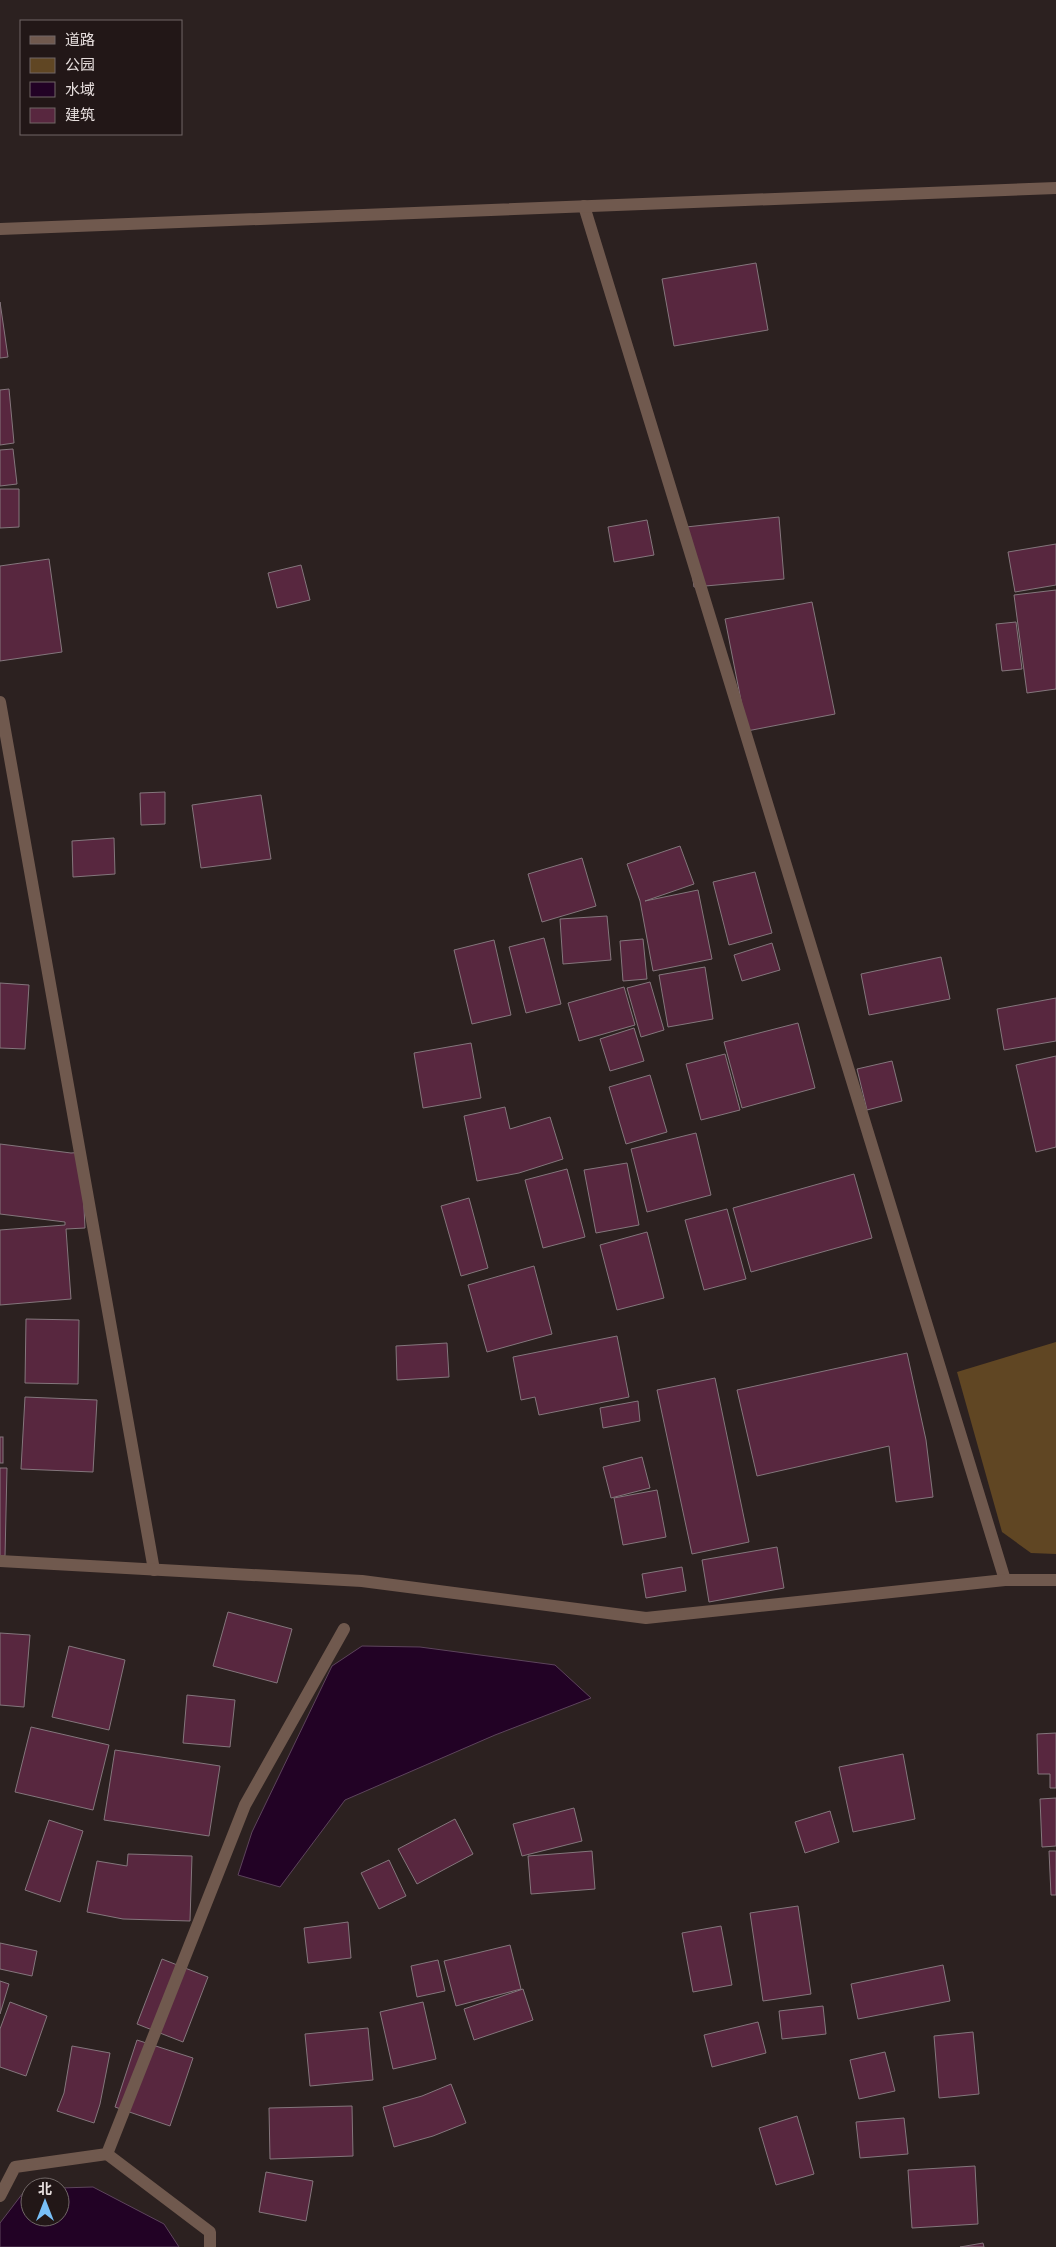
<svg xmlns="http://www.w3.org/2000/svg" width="1056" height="2247" font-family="'Alegreya Sans','Noto Sans SC',sans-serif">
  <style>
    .green { fill: #604623 }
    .water { fill: #220225; stroke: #5d445c }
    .building { fill: #58273f; stroke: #84767c }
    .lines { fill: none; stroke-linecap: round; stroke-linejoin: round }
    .minor { stroke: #70594e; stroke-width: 12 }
    .tertiary { stroke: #70594e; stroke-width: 12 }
  </style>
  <rect width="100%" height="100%" fill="#2c2120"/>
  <polygon class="green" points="1056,1342 1056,1554 1031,1553 1002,1532 957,1372"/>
  <g class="water">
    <polygon points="362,1646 420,1647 555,1665 591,1698 495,1735 345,1800 280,1887 238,1875 252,1832 332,1666"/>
    <polygon points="93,2187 164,2224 179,2247 0,2247 0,2223 26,2189 30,2189 30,2217 60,2217 60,2188"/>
  </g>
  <g class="building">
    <polygon points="756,263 768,330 674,346 662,279"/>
    <polygon points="0,302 8,357 0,358"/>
    <polygon points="9,389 14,443 0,445 0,390"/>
    <polygon points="13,449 17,484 0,486 0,450"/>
    <polygon points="0,489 19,489 19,527 0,528"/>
    <polygon points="779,517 784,579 694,587 686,527"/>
    <polygon points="647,520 654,555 614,562 608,527"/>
    <polygon points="1056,544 1056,585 1015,592 1008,552"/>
    <polygon points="49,559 62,652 0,661 0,566"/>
    <polygon points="301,565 310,600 277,608 268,573"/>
    <polygon points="1056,590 1056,689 1027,693 1014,595"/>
    <polygon points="812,602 835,714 747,731 725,619"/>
    <polygon points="1016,622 1022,669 1002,671 996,624"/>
    <polygon points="165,792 165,824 141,825 140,793"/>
    <polygon points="261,795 271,859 201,868 192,805"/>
    <polygon points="114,838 115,874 73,877 72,841"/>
    <polygon points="680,846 694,884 645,901 698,890 712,959 653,971 640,901 627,864"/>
    <polygon points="582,858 596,906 542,922 528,874"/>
    <polygon points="755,872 772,933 729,945 713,882"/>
    <polygon points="607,916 611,960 563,964 560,919"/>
    <polygon points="544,938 561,1004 526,1013 509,947"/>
    <polygon points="643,939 647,979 623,981 620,941"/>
    <polygon points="494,940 511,1015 472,1024 454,950"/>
    <polygon points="772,943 780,970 742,981 734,955"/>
    <polygon points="941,957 950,999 869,1015 861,974"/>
    <polygon points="705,967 713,1019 668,1027 659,975"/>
    <polygon points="650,982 664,1030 641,1037 627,988"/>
    <polygon points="0,983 29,985 25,1049 0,1048"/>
    <polygon points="624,987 635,1025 579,1041 568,1003"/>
    <polygon points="1056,998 1056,1041 1004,1050 997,1009"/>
    <polygon points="798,1023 815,1088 742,1108 724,1042"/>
    <polygon points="634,1028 644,1061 610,1071 600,1039"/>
    <polygon points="471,1043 481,1098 423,1108 414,1053"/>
    <polygon points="725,1054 740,1110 701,1120 686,1064"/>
    <polygon points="1056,1056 1056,1147 1036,1152 1016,1065"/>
    <polygon points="892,1061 902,1101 867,1110 857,1069"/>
    <polygon points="650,1075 667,1132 626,1144 609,1087"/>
    <polygon points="505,1107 510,1129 550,1117 563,1159 519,1173 477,1181 464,1116"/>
    <polygon points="696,1133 711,1195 647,1212 631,1149"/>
    <polygon points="0,1144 71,1153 85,1152 82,1168 85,1228 66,1229 71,1299 0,1305 0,1230 65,1225 65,1222 0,1214"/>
    <polygon points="627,1163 639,1225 596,1233 584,1170"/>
    <polygon points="567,1169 585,1237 543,1248 525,1180"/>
    <polygon points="854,1174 872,1238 751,1272 733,1208"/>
    <polygon points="469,1198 488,1268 461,1276 441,1206"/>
    <polygon points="727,1209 746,1279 704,1290 685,1220"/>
    <polygon points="647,1232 664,1298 617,1310 600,1245"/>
    <polygon points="534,1266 552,1334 487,1352 468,1285"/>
    <polygon points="26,1319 79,1320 78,1384 25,1383"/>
    <polygon points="617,1336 629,1397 539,1415 535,1397 521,1400 513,1357"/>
    <polygon points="447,1343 449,1377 397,1380 396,1346"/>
    <polygon points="907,1353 926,1440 933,1497 896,1502 889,1446 757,1476 737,1390"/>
    <polygon points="715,1378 749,1542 692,1554 657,1390"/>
    <polygon points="25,1397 97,1400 93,1472 21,1469"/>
    <polygon points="638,1401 640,1421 603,1428 600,1408"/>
    <rect x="0" y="1437" width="3" height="26"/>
    <polygon points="642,1457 650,1488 611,1498 603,1467"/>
    <polygon points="0,1468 7,1468 5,1556 0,1556"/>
    <polygon points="657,1490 666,1537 623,1545 614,1498"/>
    <polygon points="777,1547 784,1588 709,1602 702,1560"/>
    <polygon points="682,1567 686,1591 646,1598 642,1574"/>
    <polygon points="228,1612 292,1629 277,1683 213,1666"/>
    <polygon points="0,1633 30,1635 24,1707 0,1705"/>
    <polygon points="69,1646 125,1660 109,1730 52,1717"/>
    <polygon points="187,1695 235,1700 230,1747 183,1743"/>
    <polygon points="31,1727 109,1745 93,1810 15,1792"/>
    <polygon points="1056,1733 1056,1788 1050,1788 1050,1774 1038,1774 1037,1734"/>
    <polygon points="115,1750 220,1766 209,1836 104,1820"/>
    <polygon points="903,1754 915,1819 853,1832 839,1767"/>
    <polygon points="1056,1798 1056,1846 1042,1847 1040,1799"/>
    <polygon points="574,1808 582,1841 522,1856 513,1824"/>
    <polygon points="830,1811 839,1842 805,1853 795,1822"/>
    <polygon points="455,1819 473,1854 417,1884 398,1849"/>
    <polygon points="49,1820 83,1831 60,1902 25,1890"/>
    <polygon points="592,1851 595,1889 531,1894 528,1856"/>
    <polygon points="1049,1851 1056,1851 1056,1895 1051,1895"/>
    <polygon points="128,1854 192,1856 190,1921 123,1919 87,1912 97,1861 127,1866"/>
    <polygon points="389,1860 406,1896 379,1909 361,1873"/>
    <polygon points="798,1906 811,1994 763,2001 750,1913"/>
    <polygon points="348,1922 351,1958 308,1963 304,1928"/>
    <polygon points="721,1926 732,1985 693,1992 682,1933"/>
    <polygon points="0,1943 37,1951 32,1976 0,1969"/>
    <polygon points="510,1945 521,1989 456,2006 444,1961"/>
    <polygon points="162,1959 208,1977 183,2042 137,2024"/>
    <polygon points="438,1960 445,1991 417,1997 411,1966"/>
    <polygon points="943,1965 950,2001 858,2019 851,1984"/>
    <polygon points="0,1981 9,1984 0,2014"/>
    <polygon points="523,1989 533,2020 474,2040 464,2009"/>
    <polygon points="10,2002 47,2016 26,2076 0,2067 0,2029"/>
    <polygon points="423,2002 436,2059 393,2069 380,2012"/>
    <polygon points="823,2006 826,2034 782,2039 779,2011"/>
    <polygon points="758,2022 766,2053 712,2067 704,2035"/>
    <polygon points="368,2028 373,2080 310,2086 305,2034"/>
    <polygon points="973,2032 979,2094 939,2098 934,2036"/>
    <polygon points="137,2040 193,2058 170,2126 115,2107"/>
    <polygon points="72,2046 110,2053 100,2104 94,2123 57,2111 64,2093"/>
    <polygon points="885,2052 895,2091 859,2099 850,2060"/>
    <polygon points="451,2084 466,2123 433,2136 394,2147 383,2107 422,2096"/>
    <polygon points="352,2106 353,2156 270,2159 269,2108"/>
    <polygon points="797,2116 814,2174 776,2185 759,2128"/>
    <polygon points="904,2118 908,2154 860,2158 856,2122"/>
    <polygon points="975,2166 978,2224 912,2228 908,2170"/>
    <polygon points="266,2172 313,2181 306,2221 259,2212"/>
    <polygon points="983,2243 984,2247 960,2247"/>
  </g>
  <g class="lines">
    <g class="minor">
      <polyline points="584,206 1005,1580"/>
      <polyline points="0,702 154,1570"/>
      <polyline points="0,1561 362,1581 646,1618 1005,1580 1056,1580"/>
      <polyline points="107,2154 210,2232 210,2247"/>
      <polyline points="0,2196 15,2167 107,2154 245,1805 344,1629"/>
    </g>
    <polyline class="tertiary" points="0,229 1056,188"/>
  </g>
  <rect x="20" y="20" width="162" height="115" fill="#221717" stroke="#706766"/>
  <rect x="30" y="36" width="25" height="8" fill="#70594e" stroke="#706766"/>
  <text x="65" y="45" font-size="15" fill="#e6dedd">道路</text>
  <rect x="30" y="58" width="25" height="15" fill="#604623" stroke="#706766"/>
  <text x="65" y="70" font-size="15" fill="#e6dedd">公园</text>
  <rect x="30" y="82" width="25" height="15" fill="#220225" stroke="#706766"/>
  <text x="65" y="95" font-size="15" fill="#e6dedd">水域</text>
  <rect x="30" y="108" width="25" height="15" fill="#58273f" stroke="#706766"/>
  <text x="65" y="120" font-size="15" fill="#e6dedd">建筑</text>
  <g transform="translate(45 2202)"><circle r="24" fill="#221717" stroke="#706766"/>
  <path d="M0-4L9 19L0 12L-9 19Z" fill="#78bff7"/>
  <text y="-8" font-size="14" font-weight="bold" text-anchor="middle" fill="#e6dedd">北</text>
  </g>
</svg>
